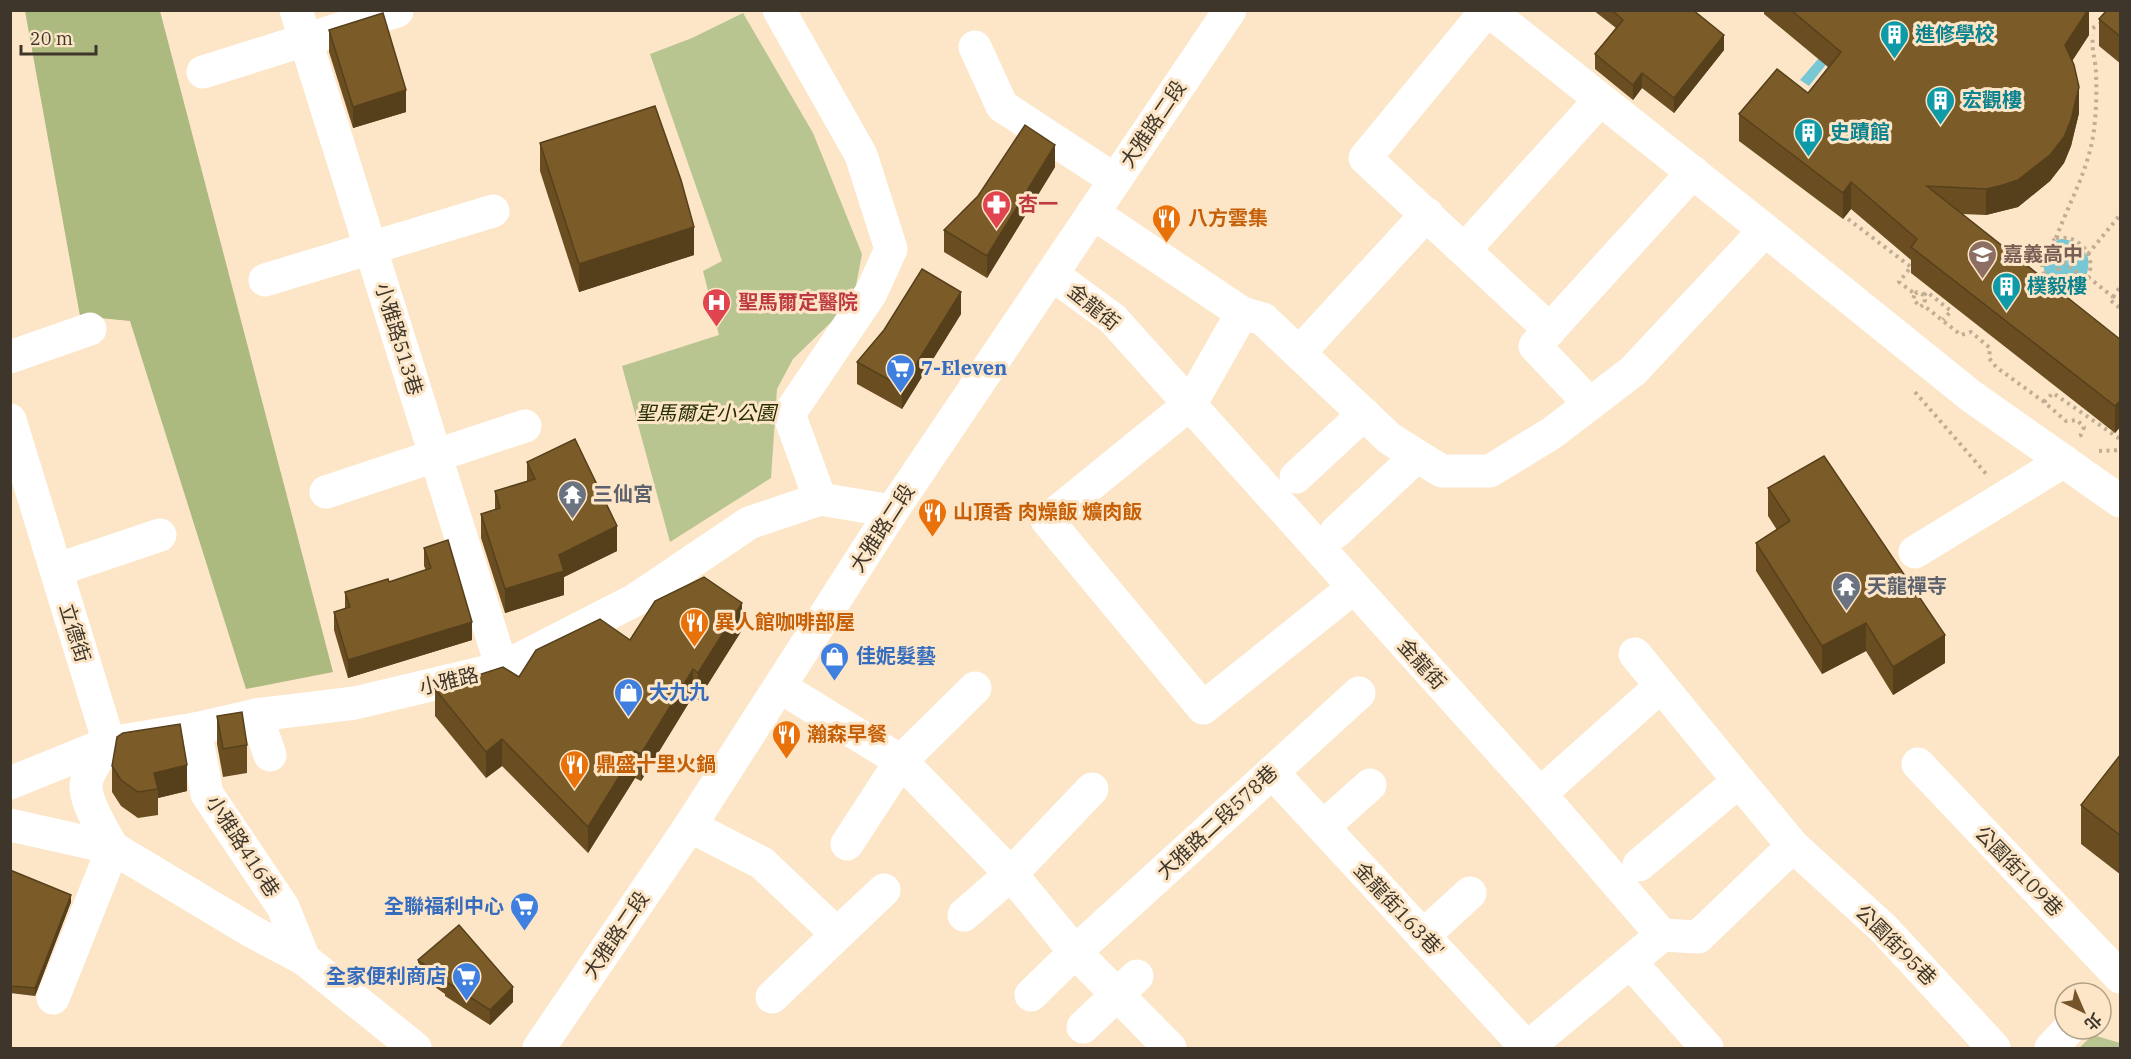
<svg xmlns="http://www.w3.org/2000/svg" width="2131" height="1059" font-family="'IBM Plex Serif','Noto Sans TC',serif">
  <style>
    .green { fill: #b8c590 }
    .forest { fill: #acb97f }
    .water { fill: #78c7d4 }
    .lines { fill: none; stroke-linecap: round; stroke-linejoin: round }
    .path { stroke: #bfad95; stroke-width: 4; stroke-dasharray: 3 4.5; stroke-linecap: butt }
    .minor { stroke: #fff; stroke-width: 33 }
    .major { stroke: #fff; stroke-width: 33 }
    .wall { fill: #6a4e22 }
    .shaded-wall { fill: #56401c }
    .building { fill: #7b5b28; stroke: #56401c; stroke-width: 1.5 }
    .labels { text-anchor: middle; stroke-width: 6; stroke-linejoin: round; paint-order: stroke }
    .culture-label { font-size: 20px; font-weight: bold; fill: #0d838f; stroke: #fce6c7; text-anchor: start }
    .street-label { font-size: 20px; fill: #3e362a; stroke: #fce6c7 }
    .health-label { font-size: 20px; font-weight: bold; fill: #be3a42; stroke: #fce6c7; text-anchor: start }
    .food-label { font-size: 20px; font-weight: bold; fill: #c56008; stroke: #fce6c7; text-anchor: start }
    .education-label { font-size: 20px; font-weight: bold; fill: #785e54; stroke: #fce6c7; text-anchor: start }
    .shop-label { font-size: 20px; font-weight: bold; fill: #366cbe; stroke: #fce6c7; text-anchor: start }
    .park-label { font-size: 20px; font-style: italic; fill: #262e00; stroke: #fce6c7 }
    .worship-label { font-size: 20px; font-weight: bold; fill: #5b616d; stroke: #fce6c7; text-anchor: start }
  </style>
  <rect width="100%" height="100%" fill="#fce6c7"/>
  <g class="green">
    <polygon points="743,13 813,133 862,254 853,301 793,359 777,389 771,478 670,542 622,366 719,335 703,271 722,261 650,54 692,38"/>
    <polygon points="2093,1035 2120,1043 2120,1048 2079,1048"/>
  </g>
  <polygon class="forest" points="25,11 160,11 333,672 246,689 130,321 80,316"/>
  <g class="water">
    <polygon points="1825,51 1832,57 1809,86 1800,80"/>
    <path d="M2061 239C2075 240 2082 246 2088 258 2089 269 2088 277 2079 284 2051 309 2024 248 2061 239Z"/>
  </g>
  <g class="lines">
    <g class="path">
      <polyline points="2086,32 2103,22"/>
      <polyline points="1848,219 1911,267 1899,282 1915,294 1913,299 1920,307 1923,305 1961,335 1971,332 1990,348 1989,358 1996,367 2044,402 2066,421 2077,420 2084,427 2081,435 2078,436"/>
      <path d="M2056 238C2069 203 2089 169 2094 130 2096 113 2097 93 2096 75 2096 59 2091 53 2093 35"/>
      <path d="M2056 238C2068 237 2077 239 2085 249 2090 255 2091 262 2090 271 2082 309 2034 291 2043 251Z"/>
      <polyline points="2045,248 2086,279"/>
      <polyline points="2088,254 2120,215"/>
      <polyline points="2088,277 2113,297 2110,300 2120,308"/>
      <polyline points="2048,282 2079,244"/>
      <polyline points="1915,294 1917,292 1924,295 1925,300 1923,305"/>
      <polyline points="1924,295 1927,292 1951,311 1943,320"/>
      <polyline points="2113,297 2120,287"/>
      <polyline points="1915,392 1988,476"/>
      <polyline points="2044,402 2053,393 2120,439"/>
      <polyline points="2099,451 2120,450"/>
    </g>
    <g class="minor">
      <polyline points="296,10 502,668"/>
      <polyline points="779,10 861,155 891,249 871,293 789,414 820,499"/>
      <polyline points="1487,10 1365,158 1550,330"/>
      <polyline points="1488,10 1765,230"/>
      <polyline points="975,47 1002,106 1115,180"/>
      <polyline points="203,72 397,11"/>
      <polyline points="1093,213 1242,313"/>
      <polyline points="1465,249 1600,100"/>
      <polyline points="1053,275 1113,319 1540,794 1662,935 1527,1048"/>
      <polyline points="265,280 493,211"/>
      <polyline points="1299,353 1427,214"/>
      <polyline points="10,357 90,329"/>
      <polyline points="1590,404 1535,346 1693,172"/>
      <polyline points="10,420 109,743 10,783"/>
      <polyline points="1296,477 1364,414"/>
      <polyline points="326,492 525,426"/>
      <polyline points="1336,532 1417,456"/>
      <polyline points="1915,552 2064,461"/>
      <polyline points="56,570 160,535"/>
      <polyline points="1353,588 1203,708 1047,520 1191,403 1242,313 1263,319 1389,438 1417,456 1442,471 1490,471 1552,433 1633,371 1765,230 1971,396 2120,501"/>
      <polyline points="1635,654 1739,781"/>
      <polyline points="780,687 901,761 1011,874 1075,952 1170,1048"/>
      <polyline points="256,715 270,755"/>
      <polyline points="195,729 207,794 283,907 304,959"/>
      <polyline points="1918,764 2120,977"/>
      <polyline points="1272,772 1527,1048"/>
      <polyline points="1540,794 1661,686"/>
      <polyline points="10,825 113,848 253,932 304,959 415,1048"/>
      <polyline points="690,826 762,863 837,934 884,890 772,997"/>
      <polyline points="1323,827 1370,785"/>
      <polyline points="847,844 901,761 975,688"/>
      <polyline points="1639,865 1739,781 1793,846"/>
      <polyline points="964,915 1011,874 1092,789"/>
      <polyline points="1662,935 1698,937 1793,846 1883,928 1994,1048"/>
      <polyline points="1423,936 1470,893"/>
      <polyline points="1631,963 1707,1048"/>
      <polyline points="1031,995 1075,952 1359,693"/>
      <path d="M53 998 113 848C104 832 87 806 86 788 85 773 101 754 109 743L195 729 256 715 355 703 502 668 635 600 749 523 820 499 892 511"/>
      <polyline points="1083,1027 1137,976"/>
      <polyline points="2051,1048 2069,1029"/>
    </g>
    <polyline class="major" points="539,1048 690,826 892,511 1230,10"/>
  </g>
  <g class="wall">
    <polygon points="1593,10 1693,10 1724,50 1674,113 1642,88 1633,100 1595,69 1595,54 1616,28"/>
    <polygon points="1764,10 2089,10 2089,35 2072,61 2079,113 2071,146 2064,163 2050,181 2018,207 1986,215 1962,214 2121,340 2121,426 2115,433 1911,273 1911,260 1851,209 1843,219 1739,141 1739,114 1808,93 1828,67 1764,14"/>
    <polygon points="2121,10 2121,64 2099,46 2099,19"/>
    <polygon points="329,30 406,112 353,128 329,52"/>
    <polygon points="540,143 694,255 579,292 540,171"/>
    <polygon points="1055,167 987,278 944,252 944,230"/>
    <polygon points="961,314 902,409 857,384 857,362"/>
    <polygon points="527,462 617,551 564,577 564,595 505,613 481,538 481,514 495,510 495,491 527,481"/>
    <polygon points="1768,488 1945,663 1893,695 1866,651 1822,674 1756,571 1756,543 1777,530 1768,516"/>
    <polygon points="424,548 472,640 348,678 334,630 334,612 345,609 345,592 389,582 426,570 424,566"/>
    <polygon points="742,630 698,700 693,696 641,781 635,778 588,853 502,766 486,778 435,716 435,689 519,677 630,640"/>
    <polygon points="217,716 247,745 247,773 223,777 217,744"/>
    <polygon points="2121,754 2121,875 2081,844 2081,805"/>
    <polygon points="112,766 187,791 158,798 158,815 138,818 121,806 112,792"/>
    <polygon points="10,870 71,902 35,996 10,993"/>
    <polygon points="418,960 513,1002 490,1025 445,996 445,994 418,975"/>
  </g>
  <g class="shaded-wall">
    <polygon points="2088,10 2089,10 2089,35 2065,72 2065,45"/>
    <polygon points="1724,35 1724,50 1674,113 1674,98"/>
    <polygon points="1642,73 1642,88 1633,100 1633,85"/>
    <polygon points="2079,87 2079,113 2071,146 2064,163 2050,181 2018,207 1986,215 1986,189"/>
    <polygon points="406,90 406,112 353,128 353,107"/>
    <polygon points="1055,145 1055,167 987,278 987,256"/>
    <polygon points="1851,182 1851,209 1843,219 1843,193"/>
    <polygon points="694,227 694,255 579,292 579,264"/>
    <polygon points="961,292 961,314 902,409 902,387"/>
    <polygon points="2121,400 2121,426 2115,433 2115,406"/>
    <polygon points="617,526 617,551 564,577 564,595 505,613 505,589 559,555"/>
    <polygon points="742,603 742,630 698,700 698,673"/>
    <polygon points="472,622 472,640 348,678 348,660"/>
    <polygon points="1866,623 1866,651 1822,674 1822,646"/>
    <polygon points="1945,635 1945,663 1893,695 1893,667"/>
    <polygon points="693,669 693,696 641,781 641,754"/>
    <polygon points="502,739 502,766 486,778 486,752"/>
    <polygon points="635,751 635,778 588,853 588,827"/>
    <polygon points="187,765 187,791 158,798 158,789 154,773"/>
    <polygon points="71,895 71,902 35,996 35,988"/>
    <polygon points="513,987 513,1002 490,1025 490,1010"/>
  </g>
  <g class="building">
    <polygon points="1612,10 1693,10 1724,35 1674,98 1642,73 1633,85 1595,54 1623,20"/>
    <polygon points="1791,10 2088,10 2065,45 2074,65 2079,87 2071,120 2064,137 2050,155 2018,180 2003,185 1986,189 1927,186 2121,340 2121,400 2115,406 1911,247 1917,239 1851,182 1843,193 1739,114 1777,69 1808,93 1841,52"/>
    <polygon points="2107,10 2121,10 2121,37 2099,19"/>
    <polygon points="383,13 406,90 353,107 329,30"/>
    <polygon points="655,106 681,180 694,227 579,264 540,143"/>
    <polygon points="1025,125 1055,145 987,256 944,230 978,196"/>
    <polygon points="922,269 961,292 902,387 857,362 884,330"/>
    <polygon points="575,439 617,526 559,555 564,571 505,589 481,514 500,508 495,491 535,479 527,462"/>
    <polygon points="1824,456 1945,635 1893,667 1866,623 1822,646 1756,543 1790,521 1768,488"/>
    <polygon points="448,540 472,622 348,660 334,612 350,607 345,592 388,579 389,582 431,568 424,548"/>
    <polygon points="704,577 742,603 698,673 693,669 641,754 635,751 588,827 502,739 486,752 435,689 503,667 519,677 536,650 600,619 630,640 655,601"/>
    <polygon points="242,712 247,745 223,749 217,716"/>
    <polygon points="180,724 187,765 154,773 158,789 138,792 121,780 112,766 117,737 123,733"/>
    <polygon points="2121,754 2121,836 2081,805"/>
    <polygon points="10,870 71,895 35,988 10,986"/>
    <polygon points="459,925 513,987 490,1010 445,981 446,980 418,960"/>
  </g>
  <defs>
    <symbol id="building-pin" viewBox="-11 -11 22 30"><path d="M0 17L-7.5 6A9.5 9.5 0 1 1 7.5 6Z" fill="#0f9aa8" stroke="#fce6c7"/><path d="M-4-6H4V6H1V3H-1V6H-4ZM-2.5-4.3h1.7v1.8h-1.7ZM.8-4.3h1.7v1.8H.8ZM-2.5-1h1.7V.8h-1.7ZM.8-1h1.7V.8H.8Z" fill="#fff"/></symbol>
    <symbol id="pharmacy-pin" viewBox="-11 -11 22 30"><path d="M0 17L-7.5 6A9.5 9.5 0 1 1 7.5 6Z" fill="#e0444e" stroke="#fce6c7"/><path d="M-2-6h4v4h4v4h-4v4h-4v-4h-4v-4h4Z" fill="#fff"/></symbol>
    <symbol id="restaurant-pin" viewBox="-11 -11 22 30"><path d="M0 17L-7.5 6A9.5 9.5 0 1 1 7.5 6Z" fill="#e8710a" stroke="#fce6c7"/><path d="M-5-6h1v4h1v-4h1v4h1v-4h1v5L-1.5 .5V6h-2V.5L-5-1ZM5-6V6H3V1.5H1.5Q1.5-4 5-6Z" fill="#fff"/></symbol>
    <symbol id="school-pin" viewBox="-11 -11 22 30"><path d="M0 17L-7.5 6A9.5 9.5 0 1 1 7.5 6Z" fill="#8d6e63" stroke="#fce6c7"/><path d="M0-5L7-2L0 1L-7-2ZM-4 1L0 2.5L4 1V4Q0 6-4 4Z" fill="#fff"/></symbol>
    <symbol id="hospital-pin" viewBox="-11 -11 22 30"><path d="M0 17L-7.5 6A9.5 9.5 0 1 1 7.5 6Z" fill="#e0444e" stroke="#fce6c7"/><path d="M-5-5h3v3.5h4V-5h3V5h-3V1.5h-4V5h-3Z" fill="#fff"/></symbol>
    <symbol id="supermarket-pin" viewBox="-11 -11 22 30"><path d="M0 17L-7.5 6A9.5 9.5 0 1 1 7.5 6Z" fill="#3f7fe0" stroke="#fce6c7"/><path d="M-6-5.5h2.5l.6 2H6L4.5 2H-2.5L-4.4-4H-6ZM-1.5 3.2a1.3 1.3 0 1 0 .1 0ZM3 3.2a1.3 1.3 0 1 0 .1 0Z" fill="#fff"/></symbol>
    <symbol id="temple-pin" viewBox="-11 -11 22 30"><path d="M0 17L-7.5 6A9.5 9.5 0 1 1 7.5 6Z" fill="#6b7280" stroke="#fce6c7"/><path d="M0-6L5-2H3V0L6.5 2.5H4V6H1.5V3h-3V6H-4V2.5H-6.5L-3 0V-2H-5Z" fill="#fff"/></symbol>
    <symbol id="shop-pin" viewBox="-11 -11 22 30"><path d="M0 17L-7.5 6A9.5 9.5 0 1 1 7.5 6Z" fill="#3f7fe0" stroke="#fce6c7"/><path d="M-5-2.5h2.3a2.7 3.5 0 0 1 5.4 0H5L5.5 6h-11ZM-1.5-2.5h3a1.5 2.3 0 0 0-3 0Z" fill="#fff"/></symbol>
  </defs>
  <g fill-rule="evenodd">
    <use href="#building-pin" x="1878" y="18" width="33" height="45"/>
    <use href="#building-pin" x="1924" y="84" width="33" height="45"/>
    <use href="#building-pin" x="1792" y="116" width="33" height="45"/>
    <use href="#pharmacy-pin" x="980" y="188" width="33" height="45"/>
    <use href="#restaurant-pin" x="1150" y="202" width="33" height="45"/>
    <use href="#school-pin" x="1966" y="238" width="33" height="45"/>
    <use href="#building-pin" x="1990" y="270" width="33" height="45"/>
    <use href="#hospital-pin" x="700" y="286" width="33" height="45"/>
    <use href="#supermarket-pin" x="884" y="352" width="33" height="45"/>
    <use href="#temple-pin" x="556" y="478" width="33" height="45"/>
    <use href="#restaurant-pin" x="916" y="496" width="33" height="45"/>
    <use href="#temple-pin" x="1830" y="570" width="33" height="45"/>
    <use href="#restaurant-pin" x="678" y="606" width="33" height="45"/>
    <use href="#shop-pin" x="818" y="640" width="33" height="45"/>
    <use href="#shop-pin" x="612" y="676" width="33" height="45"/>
    <use href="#restaurant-pin" x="770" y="718" width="33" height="45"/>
    <use href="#restaurant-pin" x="558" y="748" width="33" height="45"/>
    <use href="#supermarket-pin" x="508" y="890" width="33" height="45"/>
    <use href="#supermarket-pin" x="450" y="960" width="33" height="45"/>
  </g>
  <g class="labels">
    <g class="culture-label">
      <text x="1915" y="41">進修學校</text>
      <text x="1962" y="107">宏觀樓</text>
      <text x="1830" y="139">史蹟館</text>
      <text x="2027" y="293">樸毅樓</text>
    </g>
    <g class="street-label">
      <text transform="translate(1153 124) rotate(-56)" y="7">大雅路二段</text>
      <text transform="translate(1094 307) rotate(39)" y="7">金龍街</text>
      <text transform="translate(399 339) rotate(73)" y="7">小雅路513巷</text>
      <text transform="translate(882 528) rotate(-57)" y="7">大雅路二段</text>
      <text transform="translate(75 633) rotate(73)" y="7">立德街</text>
      <text transform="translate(1422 664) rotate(48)" y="7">金龍街</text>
      <text transform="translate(449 681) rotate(-13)" y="7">小雅路</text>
      <text transform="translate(1217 822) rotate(-43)" y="7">大雅路二段578巷</text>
      <text transform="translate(243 846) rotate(57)" y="7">小雅路416巷</text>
      <text transform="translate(2019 871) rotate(46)" y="7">公園街109巷</text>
      <text transform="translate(1399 910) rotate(47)" y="7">金龍街163巷'</text>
      <text transform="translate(616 935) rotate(-56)" y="7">大雅路二段</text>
      <text transform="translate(1896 945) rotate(45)" y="7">公園街95巷</text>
    </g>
    <g class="health-label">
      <text x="1018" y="211">杏一</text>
      <text x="738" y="309">聖馬爾定醫院</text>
    </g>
    <g class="food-label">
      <text x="1188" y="225">八方雲集</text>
      <text x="953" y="519">山頂香 肉燥飯 爌肉飯</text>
      <text x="715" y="629">異人館咖啡部屋</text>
      <text x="807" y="741">瀚森早餐</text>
      <text x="596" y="771">鼎盛十里火鍋</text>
    </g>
    <g class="education-label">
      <text x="2003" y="261">嘉義高中</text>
    </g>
    <g class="shop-label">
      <text x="921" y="375">7-Eleven</text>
      <text x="856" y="663">佳妮髮藝</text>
      <text x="649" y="699">大九九</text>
      <text x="504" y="913" text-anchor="end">全聯福利中心</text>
      <text x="446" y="983" text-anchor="end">全家便利商店</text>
    </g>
    <g class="park-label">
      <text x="706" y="420">聖馬爾定小公園</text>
    </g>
    <g class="worship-label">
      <text x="593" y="501">三仙宮</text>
      <text x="1867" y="593">天龍禪寺</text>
    </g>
  </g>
  <rect width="2131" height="1059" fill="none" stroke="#3e362a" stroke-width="24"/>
  <g transform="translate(2083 1011) rotate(136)"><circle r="28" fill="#fce6c7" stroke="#b0a088" stroke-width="1.5"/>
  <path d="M0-4.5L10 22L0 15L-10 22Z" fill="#75532b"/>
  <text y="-9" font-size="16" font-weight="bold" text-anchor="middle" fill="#3e362a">北</text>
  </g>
  <path d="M21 45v9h75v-9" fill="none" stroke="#3e362a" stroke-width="3"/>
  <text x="30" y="45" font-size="18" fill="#3e362a" stroke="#fce6c7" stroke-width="4.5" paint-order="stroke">20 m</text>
</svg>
